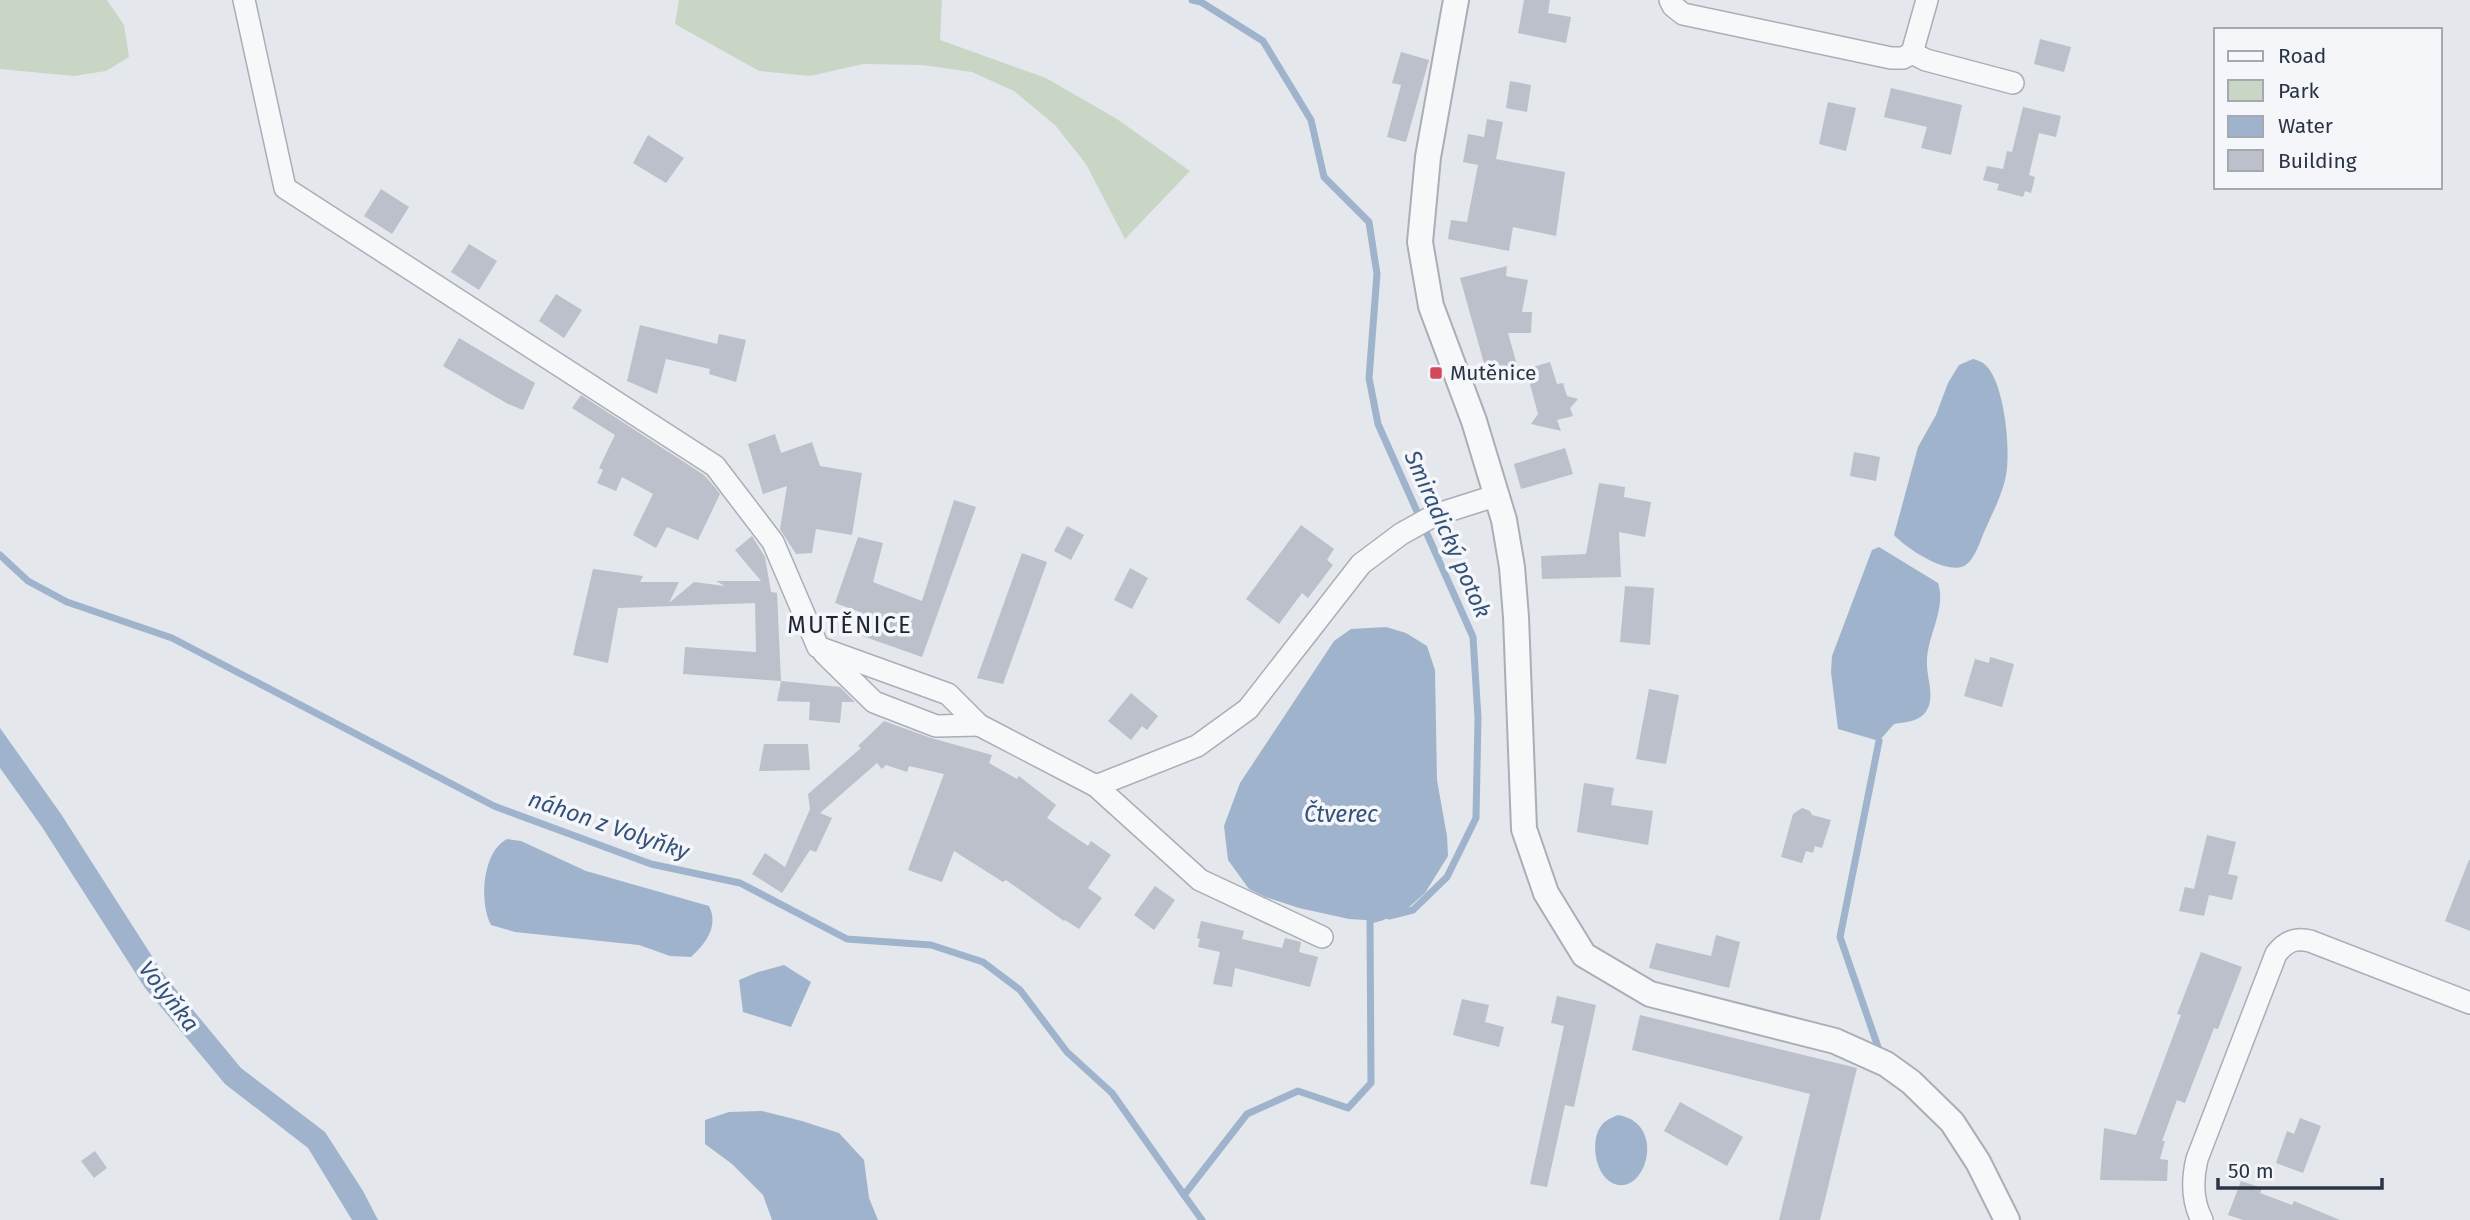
<svg xmlns="http://www.w3.org/2000/svg" width="2470" height="1220" font-family="'Fira Sans',sans-serif">
  <style>
    .green { fill: #c9d6c5 }
    .water { fill: #9fb4cc }
    .lines { fill: none; stroke-linecap: round; stroke-linejoin: round }
    .stream { stroke: #9fb4cc; stroke-width: 7 }
    .building { fill: #bbc0ca }
    .minor-casing { stroke: #a9aeb7; stroke-width: 24 }
    .tertiary-casing { stroke: #a9aeb7; stroke-width: 28 }
    .minor { stroke: #f7f8fa; stroke-width: 21 }
    .tertiary { stroke: #f7f8fa; stroke-width: 24 }
    .poi-dot { fill: #d1495b; stroke: #f4f6f9; stroke-width: 2.5 }
    .labels { text-anchor: middle; stroke-width: 7; stroke-linejoin: round; paint-order: stroke }
    .poi-label { font-size: 21px; fill: #2b3445; stroke: #f4f6f9; text-anchor: start }
    .water-label { font-size: 23px; font-style: italic; fill: #34527a; stroke: #f4f6f9 }
    .quarter-label { font-size: 24px; letter-spacing: 2px; fill: #1d2536; stroke: #f4f6f9 }
  </style>
  <rect width="100%" height="100%" fill="#e4e7ec"/>
  <g class="green">
    <polygon points="0,0 107,0 124,25 129,57 106,71 74,76 0,69"/>
    <polygon points="679,0 942,0 940,40 1046,78 1117,119 1190,171 1125,239 1086,164 1055,125 1014,91 972,72 922,65 863,64 810,76 759,71 675,24"/>
  </g>
  <g class="water">
    <path d="M1973 359C1977 360 1980 361 1983 363 2005 378 2012 455 2005 480 2001 497 1992 514 1985 530 1980 541 1975 560 1964 566 1946 575 1906 548 1894 535L1918 447 1936 415 1948 383 1959 365Z"/>
    <path d="M1879 547 1938 583C1947 609 1926 637 1927 664 1927 680 1936 699 1925 713 1917 722 1905 722 1894 724L1879 741 1838 729 1831 672 1832 656 1872 550Z"/>
    <polygon points="1386,627 1406,633 1427,646 1435,670 1437,780 1447,836 1448,856 1425,893 1406,910 1381,921 1349,919 1299,908 1265,897 1249,889 1228,860 1224,826 1240,783 1334,641 1351,629"/>
    <polygon points="0,728 61,814 164,975 241,1068 325,1132 363,1191 378,1220 352,1220 308,1148 225,1084 145,988 42,827 0,768"/>
    <path d="M507 839 521 841 586 871 709 906C719 926 706 943 691 957L670 956 639 945 515 932 491 925C479 903 482 852 507 839Z"/>
    <polygon points="784,965 811,982 791,1027 743,1012 739,980 758,972"/>
    <polygon points="762,1111 802,1121 839,1133 864,1160 869,1198 878,1220 772,1220 763,1195 732,1164 705,1144 705,1120 729,1112"/>
    <path d="M1618 1115C1662 1122 1650 1181 1624 1185 1597 1188 1588 1143 1601 1126 1605 1120 1611 1118 1618 1115Z"/>
  </g>
  <g class="lines">
    <g class="stream">
      <polyline points="1192,0 1201,2 1263,41 1311,120 1324,177 1369,222 1377,274 1369,378 1378,424 1473,637 1478,718 1476,818 1447,877 1413,910 1389,916"/>
      <polyline points="0,555 28,581 67,602 172,638 494,806 651,864 740,883 847,939 931,945 983,962 1020,990 1067,1052 1112,1093 1184,1195"/>
      <polyline points="1878,1047 1840,937 1879,741"/>
      <polyline points="1202,1220 1184,1195 1247,1114 1298,1091 1348,1108 1371,1083 1370,920 1378,918"/>
    </g>
  </g>
  <g class="building">
    <polygon points="1524,0 1550,0 1548,13 1571,17 1566,43 1518,33"/>
    <polygon points="2040,39 2071,47 2064,72 2034,64"/>
    <polygon points="1401,52 1429,60 1406,142 1387,137 1401,85 1392,83"/>
    <polygon points="1510,81 1531,85 1527,112 1506,108"/>
    <polygon points="1891,88 1962,105 1951,155 1921,148 1927,127 1884,117"/>
    <polygon points="1828,102 1856,108 1846,151 1819,144"/>
    <polygon points="2023,107 2061,116 2056,137 2039,133 2029,175 2035,177 2031,193 2025,191 2023,197 1997,190 1999,184 1983,180 1987,166 2003,169 2007,151 2012,152"/>
    <polygon points="1487,119 1503,122 1496,159 1565,172 1556,236 1513,227 1509,251 1448,239 1451,220 1467,222 1478,165 1463,162 1468,134 1484,137"/>
    <polygon points="648,135 684,158 666,183 633,163"/>
    <polygon points="381,189 409,207 392,234 364,216"/>
    <polygon points="469,244 497,261 479,290 451,272"/>
    <polygon points="1507,266 1506,276 1528,280 1522,312 1532,312 1531,333 1508,333 1519,372 1489,381 1460,278"/>
    <polygon points="556,294 582,310 564,338 539,321"/>
    <polygon points="640,325 717,344 719,334 746,340 736,382 709,374 710,369 666,359 657,394 627,381"/>
    <polygon points="459,338 535,383 523,410 508,404 443,366"/>
    <polygon points="1550,362 1557,384 1563,383 1567,396 1578,399 1570,408 1573,416 1557,420 1561,431 1531,424 1538,414 1526,369"/>
    <polygon points="581,395 704,475 713,485 720,494 698,540 667,527 656,548 633,535 653,494 622,477 616,491 597,483 603,470 599,468 615,435 572,408"/>
    <polygon points="775,434 781,453 812,442 820,466 862,473 852,535 816,529 812,553 796,554 780,529 787,486 763,494 748,444"/>
    <polygon points="1565,448 1573,474 1521,489 1514,464"/>
    <polygon points="1854,452 1880,457 1876,481 1850,476"/>
    <polygon points="1599,483 1625,487 1624,497 1651,502 1645,537 1619,532 1621,577 1542,579 1541,556 1586,554"/>
    <polygon points="954,500 976,507 922,657 851,632 860,612 835,603 858,537 883,543 873,582 922,601"/>
    <polygon points="1301,525 1334,549 1327,560 1333,565 1308,598 1302,593 1279,624 1246,599"/>
    <polygon points="1067,526 1084,535 1071,560 1054,551"/>
    <polygon points="752,536 765,557 771,592 777,593 781,681 683,674 685,647 756,652 755,603 618,608 608,663 573,655 593,569 643,576 640,582 679,582 669,603 694,582 725,586 716,581 761,581 735,550"/>
    <polygon points="1022,553 1047,562 1003,684 977,678"/>
    <polygon points="1130,568 1148,578 1132,609 1114,600"/>
    <polygon points="1625,586 1654,588 1650,645 1620,642"/>
    <polygon points="1990,657 2014,664 2002,707 1964,696 1975,659 1989,663"/>
    <polygon points="781,681 840,687 855,702 842,702 840,723 809,720 810,702 777,701"/>
    <polygon points="1649,689 1679,695 1666,764 1636,759"/>
    <polygon points="1131,693 1158,716 1147,730 1142,726 1131,740 1108,721"/>
    <polygon points="884,721 931,738 992,755 989,763 1017,779 1019,776 1056,805 1047,818 1088,846 1091,841 1111,855 1088,888 1102,898 1079,929 1065,920 1064,921 1006,880 1003,882 954,851 942,882 908,870 944,774 909,766 907,772 886,765 882,769 877,763 820,813 832,818 816,852 810,850 782,893 752,874 765,853 785,867 810,809 808,794 861,748 858,746"/>
    <polygon points="764,744 808,744 810,770 759,771"/>
    <polygon points="1584,783 1614,788 1611,805 1653,811 1648,845 1577,832"/>
    <polygon points="1802,808 1810,811 1812,815 1831,820 1822,848 1815,846 1813,853 1806,851 1802,863 1781,857 1793,814"/>
    <polygon points="2207,835 2236,842 2228,874 2238,876 2232,900 2209,895 2204,916 2179,911 2185,887 2194,889"/>
    <polygon points="2469,860 2470,860 2470,931 2445,921"/>
    <polygon points="1155,886 1175,900 1154,930 1134,915"/>
    <polygon points="1201,921 1244,931 1242,939 1282,948 1285,938 1301,942 1299,952 1318,957 1310,987 1235,968 1232,987 1213,984 1220,952 1198,947 1200,939 1197,938"/>
    <polygon points="1716,935 1740,942 1729,988 1649,968 1656,943 1711,956"/>
    <polygon points="2201,952 2242,967 2218,1029 2214,1028 2185,1103 2177,1100 2162,1141 2165,1141 2160,1159 2168,1160 2167,1181 2100,1180 2104,1128 2136,1135 2181,1015 2177,1014"/>
    <polygon points="1557,996 1596,1005 1574,1107 1565,1105 1547,1187 1530,1184 1564,1026 1551,1023"/>
    <polygon points="1462,999 1489,1005 1485,1022 1504,1027 1499,1047 1453,1035"/>
    <polygon points="1640,1015 1857,1068 1820,1220 1779,1220 1810,1094 1632,1050"/>
    <polygon points="1680,1102 1743,1137 1727,1166 1664,1131"/>
    <polygon points="2300,1118 2321,1126 2303,1173 2276,1163 2287,1131 2294,1134"/>
    <polygon points="95,1151 107,1168 94,1178 81,1161"/>
    <polygon points="2241,1181 2262,1188 2260,1193 2292,1205 2294,1201 2340,1220 2243,1220 2228,1215"/>
  </g>
  <g class="lines">
    <defs>
      <g id="minor">
        <polyline points="244,0 285,188 715,466 773,542 818,647 948,694 979,725 1096,786 1197,746 1248,709 1361,564 1401,534 1435,515 1498,495"/>
        <polyline points="1670,0 1673,6 1683,14 1891,58 1903,58 1912,53 1927,0"/>
        <polyline points="1912,53 1926,60 2013,83"/>
        <polyline points="824,653 874,702 936,726 979,725"/>
        <polyline points="1096,786 1200,880 1322,937"/>
        <path d="M2202 1220C2192 1201 2192 1180 2197 1159L2276 954C2285 942 2295 937 2310 941L2470 1003"/>
      </g>
      <polyline id="tertiary" points="1456,0 1428,157 1420,242 1431,306 1474,421 1504,520 1512,567 1516,617 1524,829 1546,893 1584,955 1650,994 1835,1041 1886,1064 1911,1082 1952,1122 1978,1162 2007,1220"/>
    </defs>
    <use href="#minor" class="minor-casing"/>
    <use href="#tertiary" class="tertiary-casing"/>
    <use href="#minor" class="minor"/>
    <use href="#tertiary" class="tertiary"/>
  </g>
  <rect class="poi-dot" x="1429" y="366" width="14" height="14" rx="3.5"/>
  <g class="labels">
    <g class="poi-label">
      <text x="1450" y="380">Mutěnice</text>
    </g>
    <g class="water-label">
      <text transform="translate(1448 534) rotate(66)" y="8">Smiradický potok</text>
      <text x="1341" y="822">Čtverec</text>
      <text transform="translate(609 825) rotate(19)" y="8">náhon z Volyňky</text>
      <text transform="translate(169 996) rotate(52)" y="8">Volyňka</text>
    </g>
    <g class="quarter-label">
      <text x="850" y="633">MUTĚNICE</text>
    </g>
  </g>
  <rect x="2214" y="28" width="228" height="161" fill="#f4f6f9" stroke="#a4a8b1" stroke-width="2"/>
  <rect x="2228" y="51" width="35" height="10" fill="#f7f8fa" stroke="#a4a8b1" stroke-width="2"/>
  <text x="2278" y="63" font-size="21" fill="#2b3445">Road</text>
  <rect x="2228" y="80" width="35" height="21" fill="#c9d6c5" stroke="#a4a8b1" stroke-width="2"/>
  <text x="2278" y="98" font-size="21" fill="#2b3445">Park</text>
  <rect x="2228" y="116" width="35" height="21" fill="#9fb4cc" stroke="#a4a8b1" stroke-width="2"/>
  <text x="2278" y="133" font-size="21" fill="#2b3445">Water</text>
  <rect x="2228" y="150" width="35" height="21" fill="#bbc0ca" stroke="#a4a8b1" stroke-width="2"/>
  <text x="2278" y="168" font-size="21" fill="#2b3445">Building</text>
  <path d="M2218 1178v10h164v-10" fill="none" stroke="#2b3445" stroke-width="3.5"/>
  <text x="2228" y="1178" font-size="21" fill="#2b3445" stroke="#f4f6f9" stroke-width="5" paint-order="stroke">50 m</text>
</svg>
